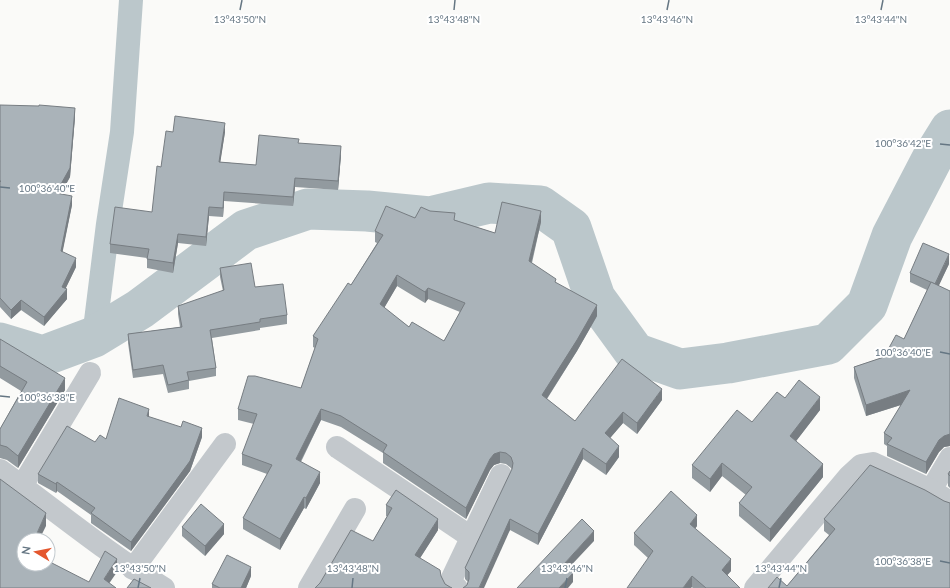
<svg xmlns="http://www.w3.org/2000/svg" width="950" height="588" font-family="Lato,sans-serif">
  <style>
    .lines { fill: none; stroke-linecap: round; stroke-linejoin: round }
    .canal { stroke: #bbc7cb; stroke-width: 24 }
    .river { stroke: #bbc7cb; stroke-width: 41 }
    .street { stroke: #c3c8cc; stroke-width: 22 }
    .wall { fill: #929a9f; fill-rule: evenodd }
    .shaded-wall { fill: #777d82 }
    .building { fill: #aab3b9; stroke: #777d82; fill-rule: evenodd }
    .ticks { fill: none; stroke: #657683; stroke-width: 1.5 }
    .ticks-label { font-size: 10px; text-anchor: middle; fill: #657683; stroke: #fff; stroke-width: 4; stroke-linejoin: round; paint-order: stroke }
  </style>
  <rect width="100%" height="100%" fill="#fafaf8"/>
  <g class="lines">
    <polyline class="canal" points="94,337 108,224 122,132 131,0"/>
    <polyline class="river" points="0,343 43,356 94,337 140,309 246,230 308,209 367,211 430,217 489,203 540,206 571,228 595,298 635,353 680,369 728,363 828,344 867,305 892,236 932,159 950,130"/>
    <g class="street">
      <polyline points="337,447 471,537"/>
      <path d="M0 470C55 510 107 553 164 588"/>
      <polyline points="22,486 90,373"/>
      <polyline points="931,490 950,458"/>
      <polyline points="133,569 225,444"/>
      <polyline points="309,588 355,509"/>
      <polyline points="457,588 453,585 452,578 501,475"/>
      <polyline points="755,588 849,476 861,465 873,463 931,490 950,502"/>
    </g>
  </g>
  <g class="wall">
    <polygon points="0,105 75,117 70,177 61,194 72,205 62,252 76,267 65,289 67,299 44,326 21,310 11,319 0,307"/>
    <polygon points="173,132 225,132 220,162 256,165 299,143 341,155 338,190 295,187 293,206 224,201 223,217 209,216 206,246 178,243 173,273 147,268 147,258 110,253 110,244 152,212 161,167"/>
    <path d="M430 211 455 220 495 233 541 222 532 263 597 316 577 351 547 399 575 421 662 400 637 434 623 423 610 438 619 457 606 475 583 459 538 545 510 530 467 585 468 582 465 579V568L512 470 511 468 506 464 500 463 494 465 490 470 466 519 383 463V453L341 427 321 420 301 462 320 483 306 509 304 508 280 550 243 529V518L267 474 242 465V454L254 424 238 420V409L301 388 315 348 313 347V336L351 285 377 243 375 242V231L415 218ZM397 286 425 303 428 299 460 312 444 341 409 327 384 308Z"/>
    <polygon points="949,264 938,286 950,291 950,446 944,447 939,452 926,474 887,456 887,446 884,444 884,433 901,405 866,416 854,378 854,367 884,357 904,339 927,290 910,282 910,273"/>
    <polygon points="220,268 255,287 287,315 287,324 260,328 260,330 212,338 216,368 216,376 189,381 189,389 168,393 163,374 133,378 128,343 128,334 180,327 178,314 178,306 223,291 220,277"/>
    <polygon points="0,339 65,390 18,468 7,460 0,458 0,429 21,391 0,378"/>
    <polygon points="785,398 820,410 796,441 823,477 770,542 739,516 739,503 746,495 722,476 710,492 692,478 692,465"/>
    <polygon points="149,417 202,437 190,471 131,551 91,523 91,515 57,491 56,493 38,483 38,474 95,442 106,439"/>
    <polygon points="950,471 950,488 948,486 948,474"/>
    <polygon points="944,501 949,503 787,586 829,535 824,531 824,519"/>
    <polygon points="386,505 438,530 420,558 441,576 445,584 450,587 315,588 373,541 387,516 386,516"/>
    <polygon points="697,526 695,529 731,571 727,575 740,588 693,588 648,558 634,545 634,533"/>
    <polygon points="182,527 224,534 205,556 182,536"/>
    <polygon points="251,576 246,588 212,588 212,584"/>
  </g>
  <g class="shaded-wall">
    <polygon points="75,108 75,117 70,177 56,202 56,193"/>
    <polygon points="225,123 225,132 219,171 219,162"/>
    <polygon points="341,146 341,155 338,190 338,181"/>
    <polygon points="295,178 295,187 293,206 293,197"/>
    <polygon points="224,192 224,201 223,217 223,208"/>
    <polygon points="72,196 72,205 61,260 61,251"/>
    <polygon points="209,207 209,216 206,246 206,237"/>
    <polygon points="541,211 541,222 529,272 529,261"/>
    <polygon points="178,234 178,243 173,273 173,263"/>
    <polygon points="949,254 949,264 935,294 935,285"/>
    <polygon points="76,258 76,267 63,294 67,289 67,299 44,326 44,317 62,287"/>
    <polygon points="397,275 397,286 380,315 380,304"/>
    <polygon points="428,288 428,299 425,303 425,292"/>
    <polygon points="21,300 21,310 11,319 11,310"/>
    <polygon points="597,305 597,316 577,351 542,406 542,395"/>
    <polygon points="65,378 65,390 18,468 18,456"/>
    <polygon points="662,389 662,400 637,434 637,423"/>
    <polygon points="910,390 910,402 866,416 866,405"/>
    <polygon points="820,397 820,410 790,449 790,436"/>
    <polygon points="149,409 149,418 147,416"/>
    <polygon points="321,409 321,420 296,470 296,459"/>
    <polygon points="623,412 623,423 605,444 605,433"/>
    <polygon points="202,428 202,437 190,471 131,551 131,542"/>
    <polygon points="950,434 950,446 944,447 939,452 926,474 926,462 939,440 944,436"/>
    <polygon points="619,446 619,457 606,475 606,464"/>
    <polygon points="583,448 583,459 538,545 538,534"/>
    <polygon points="500,452 500,463 494,465 490,470 466,519 466,508 490,459 494,454"/>
    <polygon points="722,463 722,476 710,492 710,479"/>
    <polygon points="823,464 823,477 770,542 770,529"/>
    <polygon points="320,472 320,483 306,509 306,498"/>
    <polygon points="57,482 57,491 56,493 56,484"/>
    <polygon points="304,497 304,508 280,550 280,539"/>
    <polygon points="46,513 46,526 39,540 34,540"/>
    <polygon points="697,515 697,526 690,535 690,524"/>
    <polygon points="438,519 438,530 415,566 415,555"/>
    <polygon points="510,519 510,530 484,588 479,588"/>
    <polygon points="224,524 224,534 205,556 205,546"/>
    <polygon points="594,531 594,541 564,573 564,564"/>
    <polygon points="117,559 117,572 106,588 104,579"/>
    <polygon points="731,559 731,571 722,581 722,570"/>
    <polygon points="251,567 251,576 246,588 241,588"/>
    <polygon points="573,573 573,582 568,588 559,588"/>
    <polygon points="692,576 692,587 691,588 683,588"/>
  </g>
  <g class="building">
    <polygon points="0,105 39,106 39,105 75,108 70,168 56,193 72,196 61,251 76,258 62,287 67,289 44,317 21,300 11,310 0,298 0,182 1,181 0,181"/>
    <polygon points="175,116 225,123 219,162 256,165 259,135 299,139 298,143 341,146 338,181 295,178 293,197 224,192 223,208 209,207 206,237 178,234 173,263 147,259 149,249 110,244 115,207 152,212 157,166 161,167 166,131 173,132"/>
    <path d="M502 202 541 211 529 261 556 279 555 282 597 305 577 340 542 395 575 421 622 359 662 389 637 423 623 412 605 433 619 446 606 464 583 448 538 534 510 519 479 588H463L467 585 469 579V572L465 568 512 469 513 463 511 457 506 453 500 452 494 454 490 459 466 508 383 452 387 445 341 416 321 409 296 459 320 472 306 498 304 497 280 539 243 518 272 465 242 454 257 414 238 409 248 376H255L301 388 318 339 313 336 348 283 351 285 383 235 375 231 386 206 415 218 421 207 430 211 455 213 454 220 495 233ZM397 275 425 292 428 288 465 303 444 341 412 322 409 327 380 304Z"/>
    <polygon points="923,243 949,254 935,284 910,273"/>
    <polygon points="251,263 255,287 283,284 287,315 260,319 260,322 210,330 216,368 187,372 189,380 168,385 163,365 133,370 128,334 182,327 178,306 224,290 220,268"/>
    <polygon points="931,282 950,291 950,434 944,436 939,440 926,462 887,444 892,438 884,433 910,390 866,405 854,367 884,357 896,335 904,339"/>
    <polygon points="0,339 65,378 18,456 7,447 0,445 0,429 27,382 0,366"/>
    <polygon points="799,380 820,397 790,436 823,464 770,529 739,503 752,487 722,463 710,479 692,465 737,410 752,422 777,392 785,398"/>
    <polygon points="119,398 149,409 147,416 181,427 183,421 202,428 190,461 131,542 91,513 95,508 57,482 56,484 38,474 67,426 95,442 100,435 106,439"/>
    <polygon points="870,465 925,490 944,501 950,503 950,588 768,588 777,577 787,586 835,529 824,519"/>
    <polygon points="950,471 950,476 948,474"/>
    <polygon points="0,479 46,513 34,540 24,540 24,564 48,564 48,561 89,582 105,551 117,559 104,579 116,588 0,588"/>
    <polygon points="396,490 438,519 415,555 440,570 441,576 445,584 450,587 452,588 315,588 320,583 351,530 373,541 392,508 386,505"/>
    <polygon points="671,491 697,515 690,524 731,559 722,570 740,588 706,588 692,576 683,588 627,588 653,551 634,533"/>
    <polygon points="201,504 224,524 205,546 182,527"/>
    <polygon points="582,519 594,531 564,564 573,573 559,588 517,588"/>
    <polygon points="227,555 251,567 241,588 220,588 212,584"/>
    <polygon points="134,579 151,588 127,588"/>
  </g>
  <path class="ticks" d="M240 10 242 0M454 10 455 0M667 10 669 0M881 10 883 0M940 144 950 145M0 187 10 188M940 352 950 354M0 396 10 397M940 561 950 563M138 588 140 578M352 588 353 578M565 588 567 578M779 588 781 578"/>
  <g class="ticks-label">
    <text x="240" y="23">13°43'50"N</text>
    <text x="454" y="23">13°43'48"N</text>
    <text x="667" y="23">13°43'46"N</text>
    <text x="881" y="23">13°43'44"N</text>
    <text x="903" y="147">100°36'42"E</text>
    <text x="47" y="192">100°36'40"E</text>
    <text x="903" y="356">100°36'40"E</text>
    <text x="47" y="401">100°36'38"E</text>
    <text x="903" y="565">100°36'38"E</text>
    <text x="140" y="572">13°43'50"N</text>
    <text x="353" y="572">13°43'48"N</text>
    <text x="567" y="572">13°43'46"N</text>
    <text x="781" y="572">13°43'44"N</text>
  </g>
  <g transform="translate(36 552) rotate(280)"><circle r="19" fill="#ffffff" stroke="#c1c8cd"/>
  <path d="M0-3L7 15L0 10L-7 15Z" fill="#e4572e"/>
  <text y="-6" font-size="11" font-weight="bold" text-anchor="middle" fill="#657683">N</text>
  </g>
</svg>
